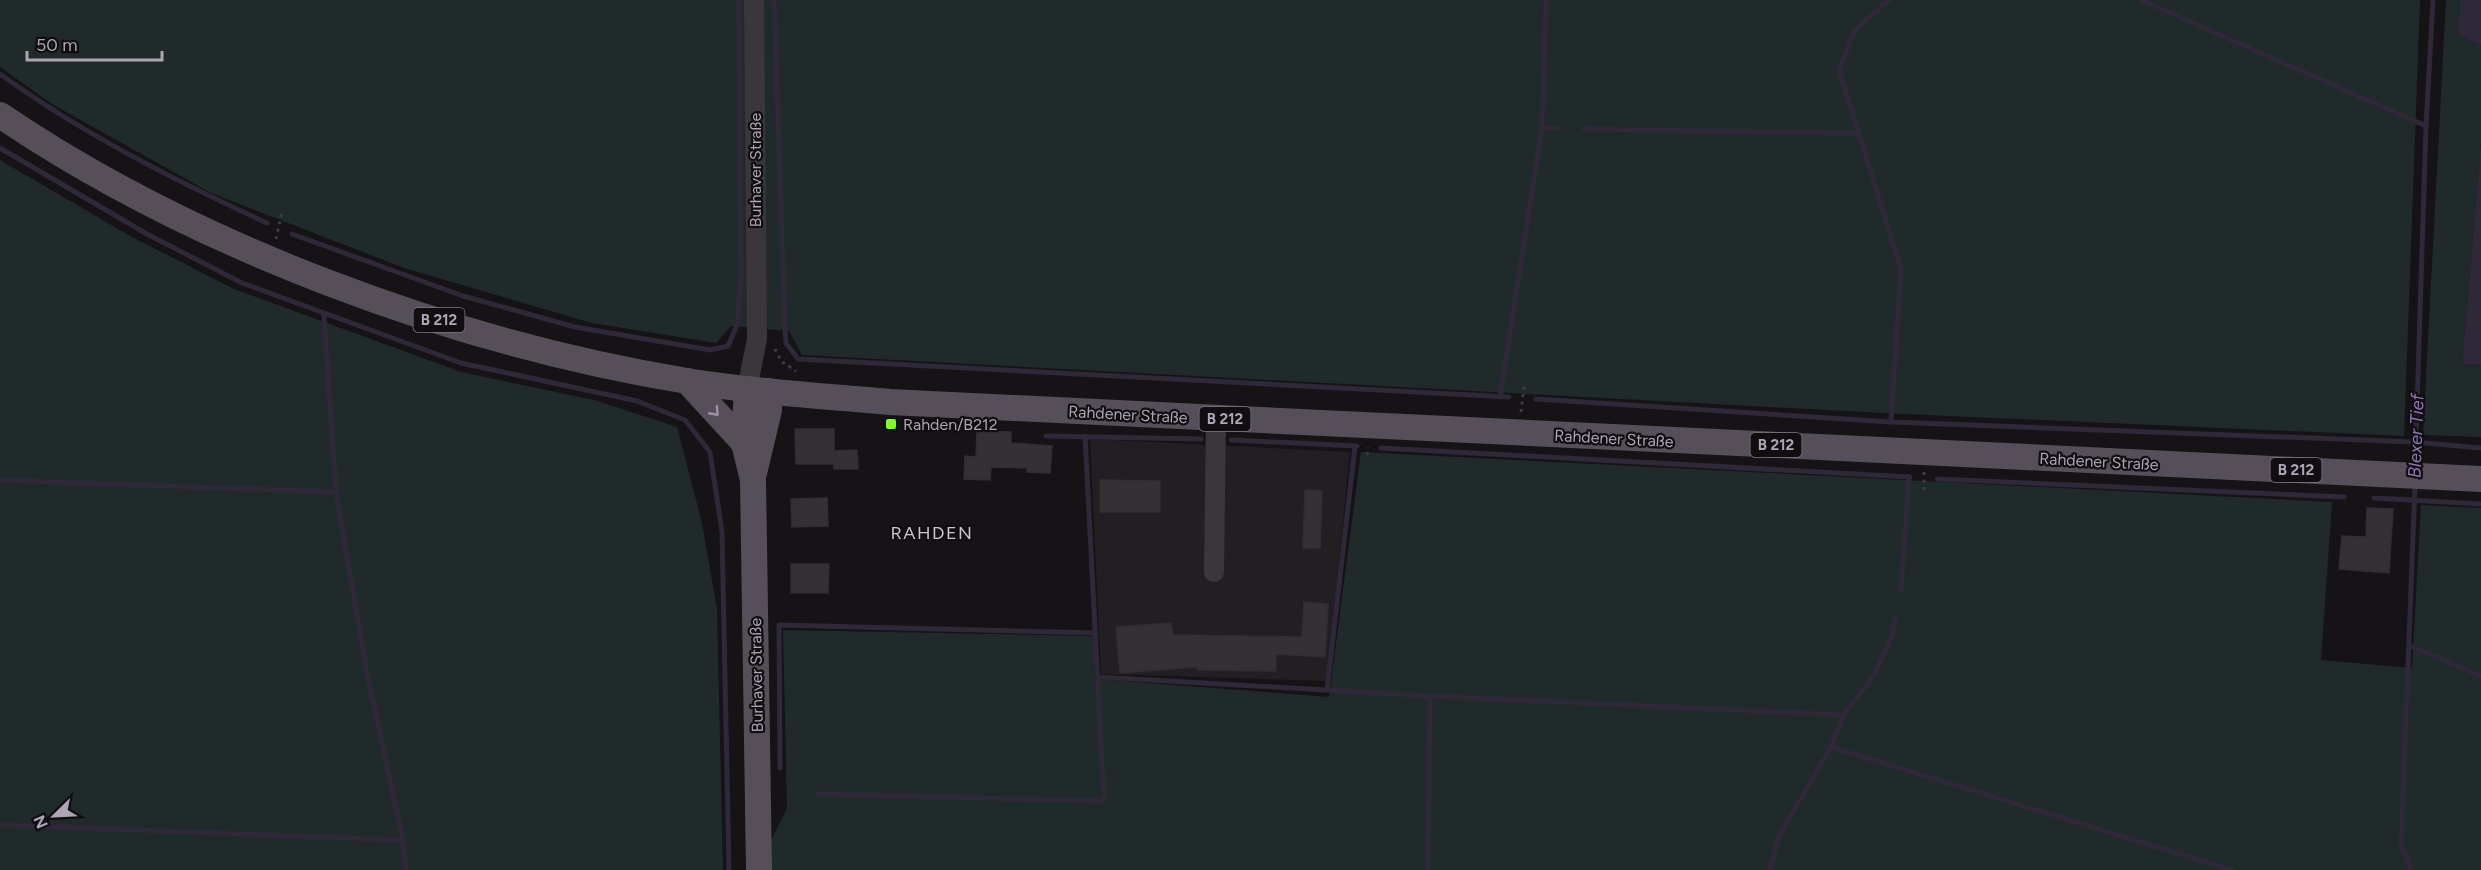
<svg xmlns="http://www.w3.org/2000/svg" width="2481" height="870" font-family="Figtree,sans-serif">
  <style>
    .built { fill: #221f22 }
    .green { fill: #212a2a }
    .water { fill: #2e2839 }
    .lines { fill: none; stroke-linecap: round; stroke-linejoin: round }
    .stream { stroke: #2e2839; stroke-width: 5 }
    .building { fill: #343034; stroke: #312d31; stroke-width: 1.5 }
    .path { stroke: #403b43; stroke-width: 3; stroke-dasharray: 3 4.5; stroke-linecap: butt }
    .minor { stroke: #3a363c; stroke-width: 20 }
    .major { stroke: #564f59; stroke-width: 26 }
    .oneway { stroke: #9d92a3 }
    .poi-dot { fill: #7dff21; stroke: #100e10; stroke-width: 2 }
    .labels { text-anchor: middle; stroke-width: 4.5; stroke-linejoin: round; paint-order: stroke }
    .shield { fill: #100e10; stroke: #7f7684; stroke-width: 1.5 }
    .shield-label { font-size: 15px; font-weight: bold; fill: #afa3b6 }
    .street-label { font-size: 16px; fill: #afa3b6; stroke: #100e10 }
    .poi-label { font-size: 16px; fill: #afa3b6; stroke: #100e10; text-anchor: start }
    .water-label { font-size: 18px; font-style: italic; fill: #8f77b5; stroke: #100e10 }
    .neighbourhood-label { font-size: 18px; letter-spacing: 1.5px; fill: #cdc5d2; stroke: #100e10 }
  </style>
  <rect width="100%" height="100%" fill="#151315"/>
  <polygon class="built" points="1090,439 1350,452 1327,681 1101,674"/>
  <g class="green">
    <polygon points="0,0 2420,0 2404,436 1883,413 802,355 789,331 731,326 716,343 592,323 404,268 211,193 52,104 0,67"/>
    <polygon points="2446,0 2460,0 2458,34 2481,46 2481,142 2462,364 2481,365 2481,437 2423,435"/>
    <polygon points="0,160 132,237 234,289 461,372 594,400 677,427 702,523 717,609 723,870 0,870"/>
    <polygon points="1361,452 2332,502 2321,660 2412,668 2421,505 2481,508 2481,870 768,870 769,845 787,808 783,630 1094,636 1095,679 1329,697"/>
  </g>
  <g class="water">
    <polygon points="2460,0 2481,0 2481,46 2458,34"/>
    <polygon points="2481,142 2481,365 2462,364"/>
  </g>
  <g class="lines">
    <g class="stream">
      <polyline points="774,0 785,328 786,343 798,359 1509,397"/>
      <polyline points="1889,0 1855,30 1839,70 1901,269 1891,422"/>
      <polyline points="2141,0 2426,126"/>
      <path d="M0 74C83 134 174 180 267 223"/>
      <polyline points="1542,128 1556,128"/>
      <polyline points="1584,129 1856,133"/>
      <polyline points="0,148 147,234 242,283 461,363 637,401 685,420 710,452 722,532 729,870"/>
      <polyline points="292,234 463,296 575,327 710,350 728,346 737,325 741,278 739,0"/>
      <polyline points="324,315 336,492 367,673 403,840 406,870"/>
      <polyline points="1500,397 1542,128 1546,0"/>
      <polyline points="1536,399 1891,422 2414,442 2481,448"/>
      <polyline points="1046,436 1201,439"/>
      <polyline points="1231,440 1357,446"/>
      <polyline points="1381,448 1910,477"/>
      <polyline points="2415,469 2426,126 2433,0"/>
      <polyline points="1937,479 2344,497"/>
      <polyline points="0,480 336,492"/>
      <polyline points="2374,498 2481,504"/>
      <polyline points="1901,591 1909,477"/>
      <polyline points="2410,646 2481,676"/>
      <polyline points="1099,677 1430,696 1844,715"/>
      <polyline points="1327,690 1355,446"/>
      <polyline points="1831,747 2232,870"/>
      <polyline points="780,768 779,625 1096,633"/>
      <polyline points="818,794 1104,801 1085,436"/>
      <polyline points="0,825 403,840"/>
      <polyline points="1428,870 1430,696"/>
      <polyline points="1770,870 1779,836 1831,747 1844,715 1875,674 1892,636 1895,618"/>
      <polyline points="2411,870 2401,846 2415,484"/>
    </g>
  </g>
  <g class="building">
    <polygon points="795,429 834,429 834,451 857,450 858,469 834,469 834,464 796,464"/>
    <polygon points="977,431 1011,432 1011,443 1052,446 1050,473 1027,472 1027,468 991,467 990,480 964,479 965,456 976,457"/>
    <polygon points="1100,480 1160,481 1160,512 1100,512"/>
    <polygon points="1305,490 1322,491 1320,548 1303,548"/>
    <polygon points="827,498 828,526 792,527 791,499"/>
    <polygon points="2367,508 2393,509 2389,573 2339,569 2342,536 2366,537"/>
    <polygon points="791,564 829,564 828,593 791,593"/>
    <polygon points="1304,602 1328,604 1325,657 1276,654 1276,671 1198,670 1198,667 1120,673 1116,627 1171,623 1173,635 1302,637"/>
  </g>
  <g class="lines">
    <g class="path">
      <polyline points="276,239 282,212"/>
      <polyline points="775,349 781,361 796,371"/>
      <polyline points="1521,412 1524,387"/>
      <polyline points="1367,455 1368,447"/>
      <polyline points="1924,472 1924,491"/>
    </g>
    <g class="minor">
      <polyline points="747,389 757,339 754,0"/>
      <polyline points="1214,572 1216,419"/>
    </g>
    <g class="major">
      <path d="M0 115C195 247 455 343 687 381 754 392 823 396 890 402L2481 479"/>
      <polyline points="687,381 744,443"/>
      <polyline points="747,389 744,443 753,480 759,870"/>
      <polyline points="754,473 769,410 768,391"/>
    </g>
  </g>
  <defs><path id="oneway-chevron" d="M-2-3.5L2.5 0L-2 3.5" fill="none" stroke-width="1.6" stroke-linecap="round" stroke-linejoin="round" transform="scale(1.5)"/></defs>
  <use class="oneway" href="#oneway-chevron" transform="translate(715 412) rotate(48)"/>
  <rect class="poi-dot" x="885" y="418" width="12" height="12" rx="3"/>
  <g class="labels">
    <g class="shield">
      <rect x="413.5" y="308" width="51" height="24" rx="4.5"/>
      <rect x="1199.5" y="407" width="51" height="24" rx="4.5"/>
      <rect x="1750.5" y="433" width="51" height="24" rx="4.5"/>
      <rect x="2270.5" y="458" width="51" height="24" rx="4.5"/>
    </g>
    <g class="shield-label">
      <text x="439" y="325">B 212</text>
      <text x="1225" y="424">B 212</text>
      <text x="1776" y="450">B 212</text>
      <text x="2296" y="475">B 212</text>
    </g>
    <g class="street-label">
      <text transform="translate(755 170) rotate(-90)" y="6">Burhaver Straße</text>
      <text transform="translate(1128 414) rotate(3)" y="6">Rahdener Straße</text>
      <text transform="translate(1614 438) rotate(3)" y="6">Rahdener Straße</text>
      <text transform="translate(2099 461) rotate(3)" y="6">Rahdener Straße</text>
      <text transform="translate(756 675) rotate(-91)" y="6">Burhaver Straße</text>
    </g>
    <g class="poi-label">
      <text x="903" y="430">Rahden/B212</text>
    </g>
    <g class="water-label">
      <text transform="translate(2416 436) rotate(-88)" y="6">Blexer Tief</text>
    </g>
    <g class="neighbourhood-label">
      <text x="932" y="539">RAHDEN</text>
    </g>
  </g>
  <g transform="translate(54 816) rotate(246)" stroke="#100e10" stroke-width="4.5" paint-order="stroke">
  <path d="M0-4.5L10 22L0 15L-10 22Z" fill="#afa3b6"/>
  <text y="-9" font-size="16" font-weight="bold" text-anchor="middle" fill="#afa3b6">N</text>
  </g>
  <path d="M27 51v9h135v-9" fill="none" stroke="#afa3b6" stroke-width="3"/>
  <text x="36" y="51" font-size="18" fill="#afa3b6" stroke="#100e10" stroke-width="4.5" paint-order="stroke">50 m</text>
</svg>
